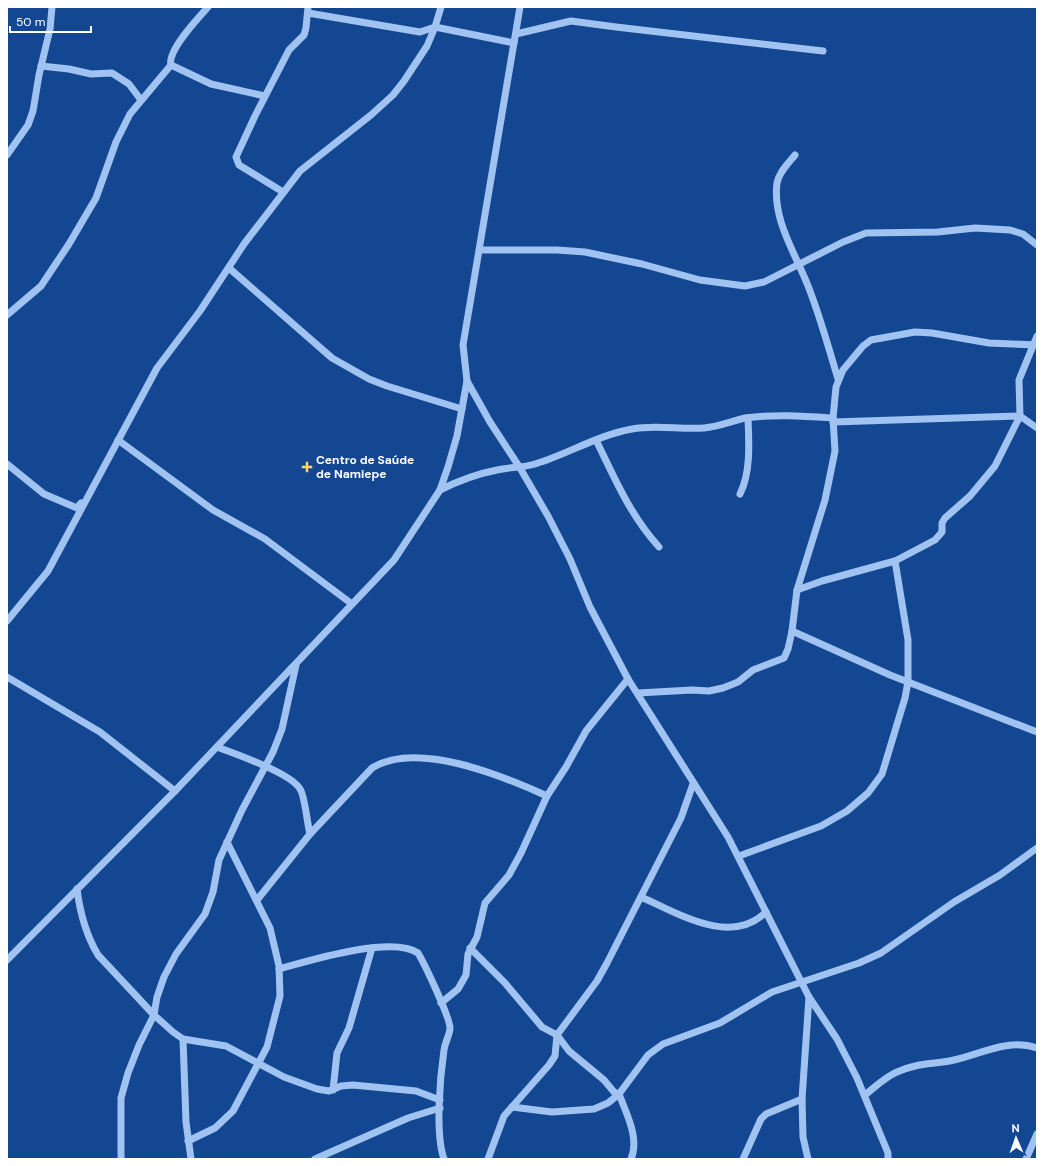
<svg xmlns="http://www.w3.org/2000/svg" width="1044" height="1166" font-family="'DM Sans',sans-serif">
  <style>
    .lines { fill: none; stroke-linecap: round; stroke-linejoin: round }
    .minor { stroke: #a1c3f2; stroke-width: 7 }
    .poi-dot { fill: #ffd661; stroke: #134792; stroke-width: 1.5 }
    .labels { text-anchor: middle; stroke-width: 4; stroke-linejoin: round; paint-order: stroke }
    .poi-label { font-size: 12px; font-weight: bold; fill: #fff; stroke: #134792; text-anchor: start }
  </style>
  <rect width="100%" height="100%" fill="#134792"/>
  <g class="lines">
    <g class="minor">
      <path d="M208 7C198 18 167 51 171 65L211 84 265 96"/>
      <polyline points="308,13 420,32 435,27 514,43"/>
      <polyline points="516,34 571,21 616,27 823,51"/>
      <polyline points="41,66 69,69 91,74 112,73 129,84 141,100"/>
      <polyline points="7,155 28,125 33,111 39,75 50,29 52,7"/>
      <path d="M795 155C788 164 779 172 777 183 772 222 798 257 810 291 821 320 829 349 838 379"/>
      <polyline points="283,192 239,165 236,157 255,116 289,50 304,35 306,28 308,7"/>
      <polyline points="480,250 557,250 585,252 642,264 700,280 745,286 764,282 843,242 866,233 938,232 975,228 1010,230 1023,234 1037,245"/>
      <polyline points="229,268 332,358 369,379 387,386 462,409"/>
      <polyline points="7,315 41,286 69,244 96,198 116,142 130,114 171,65"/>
      <polyline points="467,381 490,422 520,468 548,516 570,559 590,607 628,679 728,837 809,997 802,1099 803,1137 808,1159"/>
      <polyline points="833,422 1020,416 1037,428"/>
      <polyline points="118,440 213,510 265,539 352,604"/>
      <path d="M596 440C615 479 630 515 659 547"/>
      <polyline points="7,464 44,494 77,508 81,503"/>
      <path d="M440 490C458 481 476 474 497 470 510 467 522 468 535 464 568 454 598 435 632 429 656 424 680 430 704 428 718 427 732 421 745 418 775 414 803 416 833 418"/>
      <path d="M740 494C751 472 749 442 748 418"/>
      <polyline points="797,590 822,581 895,561 935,540 942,532 942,523 945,518 970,496 995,466 1020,416 1019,380 1037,336"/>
      <polyline points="7,621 48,571 157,368 200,311 244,244 300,171 371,115 393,95 404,81 427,46 435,27 441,7"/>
      <polyline points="792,631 890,675 1037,732"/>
      <polyline points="7,677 100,732 175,791"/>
      <polyline points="638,693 692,690 709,691 723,688 738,682 753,670 784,658 788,649 792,631 797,590 825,500 835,451 833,418 836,387 843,370 863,346 871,340 915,332 932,333 989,343 1037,345"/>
      <path d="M217 747C235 754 291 773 300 789 305 796 307 823 310 834"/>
      <polyline points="739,856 821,826 847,811 868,793 882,774 905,698 908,682 908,640 895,561"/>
      <path d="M77 889C80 913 86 935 98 955L154 1015 173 1032 183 1039 226 1046 284 1077 317 1089 329 1091 341 1086 353 1085 416 1091 440 1100"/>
      <path d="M641 897C678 913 730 947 766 912"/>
      <path d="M257 900 310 834 372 768C417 740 503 776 547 796"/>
      <path d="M470 948 505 983 542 1027 557 1035 569 1051 604 1080 614 1092 619 1094C626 1113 640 1138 631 1159"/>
      <polyline points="7,960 175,791 394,560 440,490 448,467 457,436 467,381 463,345 520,7"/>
      <path d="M279 969C308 961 392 935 418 953 424 963 451 1019 450 1029 449 1036 445 1043 444 1050 440 1077 435 1134 444 1159"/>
      <polyline points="809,997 837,1039 857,1078 888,1153 888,1159"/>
      <polyline points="441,1003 458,989 466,975 468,954 477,937 485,903 509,875 521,853 547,796 566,767 586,731 628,679"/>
      <polyline points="183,1039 186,1122 191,1159"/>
      <polyline points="333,1090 337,1053 349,1028 372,948"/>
      <path d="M865 1095C875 1087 885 1077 897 1072 920 1062 932 1065 954 1060 981 1054 1008 1038 1037 1048"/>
      <polyline points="512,1107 552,1112 594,1109 608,1103 619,1094 648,1055 663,1044 720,1023 772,992 859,963 881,953 954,902 1000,875 1037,848"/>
      <polyline points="188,1141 215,1128 233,1111 267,1047 280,996 279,966 270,928 227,842"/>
      <polyline points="121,1159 121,1098 128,1073 139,1045 154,1015 157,997 164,977 176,954 205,914 213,892 219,860 242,810 273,752 282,729 296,665"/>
      <polyline points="315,1159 408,1118 440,1108"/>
      <polyline points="488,1159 504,1116 549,1065 555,1056 557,1035 597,981 607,963 681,818 693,784"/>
      <polyline points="743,1159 761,1119 766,1114 802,1099"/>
      <polyline points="1026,1159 1037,1134"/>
    </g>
  </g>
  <path class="poi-dot" d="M305 461h4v4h4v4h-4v4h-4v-4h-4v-4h4z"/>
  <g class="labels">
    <g class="poi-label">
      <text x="316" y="464">Centro de Saúde<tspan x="316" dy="14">de Namiepe</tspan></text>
    </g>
  </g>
  <rect width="1044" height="1166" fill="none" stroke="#ffffff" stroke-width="16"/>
  <g transform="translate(1016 1138) rotate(358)" stroke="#134792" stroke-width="3" paint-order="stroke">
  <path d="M0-3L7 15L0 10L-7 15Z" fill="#ffffff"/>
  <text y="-6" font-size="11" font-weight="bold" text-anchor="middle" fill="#ffffff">N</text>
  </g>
  <path d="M10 26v6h81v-6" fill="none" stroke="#ffffff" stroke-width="2"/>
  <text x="16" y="26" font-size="12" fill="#ffffff" stroke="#134792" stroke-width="3" paint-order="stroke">50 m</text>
</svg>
